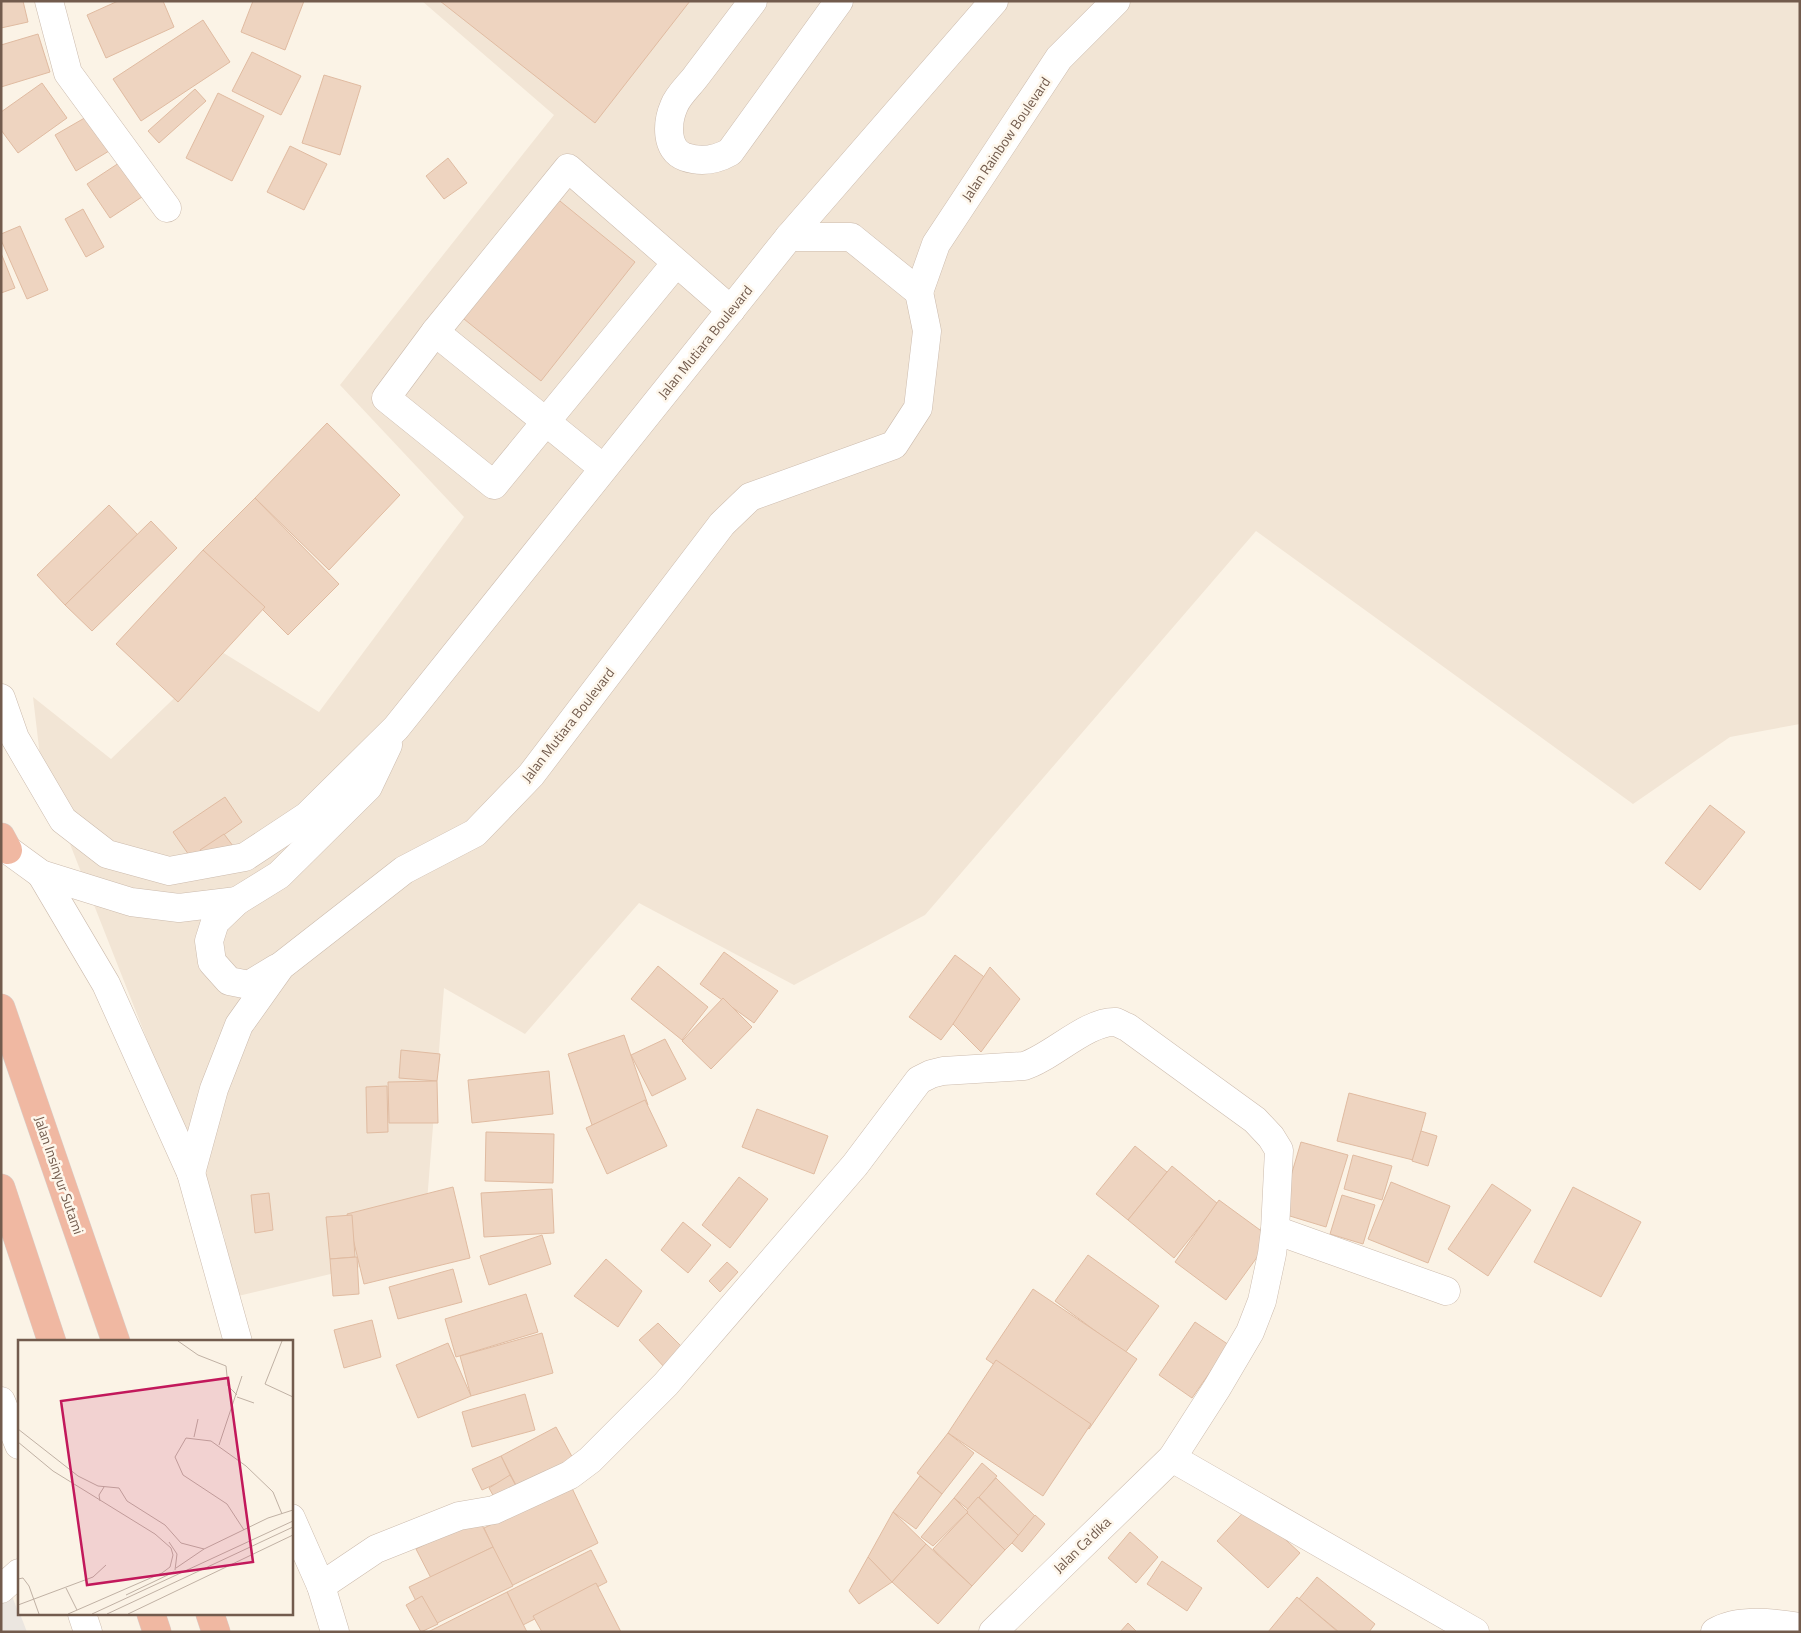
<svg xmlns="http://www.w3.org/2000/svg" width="1801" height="1633" font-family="'Titillium Web',sans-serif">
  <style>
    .residential { fill: #f2e5d5 }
    .industrial { fill: #ebe6e0 }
    .building { fill: #eed4c0; stroke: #e0bba1 }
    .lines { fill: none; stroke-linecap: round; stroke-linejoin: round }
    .minor-casing { stroke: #ccbbad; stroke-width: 29 }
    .highway-casing { stroke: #d8d1cd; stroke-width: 29 }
    .minor { stroke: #fff; stroke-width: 28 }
    .highway { stroke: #f0b8a2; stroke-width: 28 }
    .labels { text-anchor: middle; stroke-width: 5; stroke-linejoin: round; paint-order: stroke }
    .street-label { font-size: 14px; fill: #725b4d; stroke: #fef7ec }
    .inset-road { fill: none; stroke: #c0b1a4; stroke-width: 1 }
    .view { fill: #c2185b; fill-opacity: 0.15; stroke: #c2185b; stroke-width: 2.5 }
    .inset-edge { fill: none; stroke: #725b4d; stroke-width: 2.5 }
  </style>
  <rect width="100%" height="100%" fill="#fbf3e6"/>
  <polygon class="residential" points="422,1 1800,1 1800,724 1730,737 1633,804 1256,531 925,915 794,985 639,903 525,1034 444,988 423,1252 234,1297 224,1235 42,773 33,697 111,759 222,652 319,712 464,517 340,385 554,115"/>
  <polygon class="industrial" points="1,1568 19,1614 20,1614 27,1632 1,1632"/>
  <g class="building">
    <polygon points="1,1 23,1 28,22 1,28"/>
    <polygon points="118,1 163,1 174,27 106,58 87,15"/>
    <polygon points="253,1 304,1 285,50 241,32"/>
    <polygon points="440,1 690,1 595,123"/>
    <polygon points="203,20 230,62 141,121 113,79"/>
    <polygon points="38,34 50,72 1,87 1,45"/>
    <polygon points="252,52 301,76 281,115 232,91"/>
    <polygon points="324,75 361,86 340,155 302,143"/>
    <polygon points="42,83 67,118 18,153 1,130 1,112"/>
    <polygon points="195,89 206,101 159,143 148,131"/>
    <polygon points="218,93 264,116 232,181 186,158"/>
    <polygon points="88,116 109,151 76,171 55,135"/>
    <polygon points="290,146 327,164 304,210 267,192"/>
    <polygon points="448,158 467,183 444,199 426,176"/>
    <polygon points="125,159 148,193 110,218 87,184"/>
    <polygon points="555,197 635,262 541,381 459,315"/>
    <polygon points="83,209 104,247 86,257 65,219"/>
    <polygon points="20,226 48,290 27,299 1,240 1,234"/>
    <polygon points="1,253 15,288 1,293"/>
    <polygon points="327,423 400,495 329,570 255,498"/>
    <polygon points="255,498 339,584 288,635 203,550"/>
    <polygon points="109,505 138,535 65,605 37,575"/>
    <polygon points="151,521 177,548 92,631 65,605"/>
    <polygon points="203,550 265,607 178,702 116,644"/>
    <polygon points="225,797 242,822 191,858 173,832"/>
    <polygon points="1710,805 1745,832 1700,890 1665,863"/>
    <polygon points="224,834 233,846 209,862 200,850"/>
    <polygon points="724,952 778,991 754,1023 700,984"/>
    <polygon points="955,955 987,979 941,1040 909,1017"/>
    <polygon points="658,966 708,1007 682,1040 631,999"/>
    <polygon points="990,967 1020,999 981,1052 953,1024"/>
    <polygon points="723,998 752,1027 711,1069 682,1041"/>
    <polygon points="624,1035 648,1105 592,1125 568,1054"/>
    <polygon points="665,1039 686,1079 652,1096 631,1055"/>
    <polygon points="401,1050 440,1054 437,1081 399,1078"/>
    <polygon points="549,1071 553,1114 472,1123 468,1080"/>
    <polygon points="437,1081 438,1123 389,1123 388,1082"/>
    <polygon points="387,1086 388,1132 367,1133 366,1087"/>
    <polygon points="1349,1093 1426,1113 1413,1160 1337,1141"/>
    <polygon points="645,1100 667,1146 607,1174 586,1128"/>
    <polygon points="757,1109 828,1136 814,1174 742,1147"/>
    <polygon points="1421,1131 1437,1136 1428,1166 1412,1161"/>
    <polygon points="486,1132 554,1134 553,1183 485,1181"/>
    <polygon points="1301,1142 1348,1155 1326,1227 1280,1213"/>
    <polygon points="1135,1146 1167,1172 1128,1220 1096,1194"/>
    <polygon points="1353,1155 1392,1166 1382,1200 1344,1189"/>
    <polygon points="1172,1166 1218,1204 1174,1258 1128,1220"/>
    <polygon points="739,1177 768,1199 730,1248 702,1225"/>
    <polygon points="1391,1182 1450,1206 1428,1263 1368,1239"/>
    <polygon points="1492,1184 1531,1210 1488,1276 1448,1249"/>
    <polygon points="453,1187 470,1258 364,1284 347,1214"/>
    <polygon points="1573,1187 1641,1222 1601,1297 1534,1262"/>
    <polygon points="552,1189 554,1233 484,1237 481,1193"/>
    <polygon points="269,1193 273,1230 255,1233 251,1195"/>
    <polygon points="1342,1195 1375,1205 1363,1244 1330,1234"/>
    <polygon points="1219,1200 1271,1238 1226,1300 1175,1262"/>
    <polygon points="352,1215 355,1257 330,1259 326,1217"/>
    <polygon points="683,1222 711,1245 688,1273 661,1250"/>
    <polygon points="542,1235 551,1264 489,1285 480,1256"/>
    <polygon points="1088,1255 1159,1306 1125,1353 1055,1301"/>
    <polygon points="357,1257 359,1294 333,1296 330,1259"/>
    <polygon points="606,1259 642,1291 618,1327 574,1296"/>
    <polygon points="727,1262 738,1272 720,1292 709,1281"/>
    <polygon points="453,1269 462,1302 398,1319 389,1287"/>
    <polygon points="1033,1289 1137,1359 1089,1429 986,1359"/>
    <polygon points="526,1294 538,1332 456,1357 445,1319"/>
    <polygon points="372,1320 381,1357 344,1368 334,1330"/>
    <polygon points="1195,1322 1229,1345 1192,1398 1159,1375"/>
    <polygon points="658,1323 685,1350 666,1369 639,1340"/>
    <polygon points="542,1333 553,1373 471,1396 460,1356"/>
    <polygon points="448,1343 471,1396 418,1418 396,1365"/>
    <polygon points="996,1360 1091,1424 1043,1496 948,1433"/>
    <polygon points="525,1394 535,1430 472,1447 462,1412"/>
    <polygon points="556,1427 576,1464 520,1493 501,1456"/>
    <polygon points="948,1433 974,1453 942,1494 917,1473"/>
    <polygon points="501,1456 511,1477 482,1490 472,1469"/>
    <polygon points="982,1463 997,1476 969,1510 954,1498"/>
    <polygon points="510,1475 520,1493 499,1506 489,1488"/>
    <polygon points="920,1476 942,1494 916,1529 893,1512"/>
    <polygon points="996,1478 1037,1518 1019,1536 979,1497"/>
    <polygon points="571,1486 598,1543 511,1586 484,1528"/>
    <polygon points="978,1497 1019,1536 1005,1550 965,1512"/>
    <polygon points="954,1498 968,1512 933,1546 921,1537"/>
    <polygon points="1249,1506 1300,1553 1268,1588 1217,1541"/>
    <polygon points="893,1512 926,1544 892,1582 868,1557"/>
    <polygon points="967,1513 1005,1550 972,1586 933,1549"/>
    <polygon points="1035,1515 1045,1524 1022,1552 1012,1543"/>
    <polygon points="478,1517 493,1547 431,1578 416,1549"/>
    <polygon points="1130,1532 1158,1557 1136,1583 1108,1558"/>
    <polygon points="926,1544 972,1586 938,1624 892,1582"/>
    <polygon points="493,1547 513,1586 429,1627 409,1587"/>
    <polygon points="591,1550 607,1582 523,1625 507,1592"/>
    <polygon points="868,1557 892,1582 859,1604 849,1591"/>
    <polygon points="1162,1561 1202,1588 1187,1611 1147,1584"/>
    <polygon points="1317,1577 1375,1624 1369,1632 1339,1632 1299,1599"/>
    <polygon points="596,1583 621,1632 542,1632 533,1616"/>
    <polygon points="507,1592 527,1632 428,1632"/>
    <polygon points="422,1596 438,1624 421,1632 406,1605"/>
    <polygon points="1297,1597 1338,1632 1268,1632"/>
    <polygon points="1128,1623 1137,1632 1120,1632"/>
  </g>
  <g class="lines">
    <defs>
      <g id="minor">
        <polyline points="49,1 68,73 167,208"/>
        <path d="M753 1C734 26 716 50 697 75 690 85 678 95 674 106 667 122 665 150 685 157 700 162 716 160 730 152L839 1"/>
        <polyline points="789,237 851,237 919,292"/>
        <polyline points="919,292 936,244 1059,58 1116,1"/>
        <polyline points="435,332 568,168 731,310"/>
        <polyline points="603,468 435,332 386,398 494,485 676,263"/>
        <polyline points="1,698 15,738 63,820 107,854 169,871 245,857 307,816 396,728 789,237 994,1"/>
        <polyline points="8,850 41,874 131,902 179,908 237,901"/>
        <polyline points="41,874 106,984 191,1173 238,1342"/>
        <polyline points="277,968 249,985 229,981 212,962 209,941 215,922 237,901 279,875 368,787 388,745"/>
        <polyline points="191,1173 214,1089 239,1025 281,966 404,870 475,833 531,775 722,524 750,497 894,445 918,408 927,331 919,292"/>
        <polyline points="1275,1230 1446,1291"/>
        <polyline points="1,1401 19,1445"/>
        <polyline points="1172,1458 1475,1632"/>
        <polyline points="291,1518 321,1586 335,1632"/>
        <path d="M321 1586 376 1549 459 1516 494 1510 570 1475 590 1460 666 1384 855 1165 919 1080 931 1074 943 1071 1024 1066C1051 1058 1088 1020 1116 1022 1119 1023 1123 1026 1127 1027L1255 1120 1271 1137 1279 1150 1275 1230 1272 1254 1262 1301 1250 1332 1217 1388 1172 1458 993 1632"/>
        <polyline points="1,1589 19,1573"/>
        <polyline points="82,1614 88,1632"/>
        <path d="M1715 1632C1738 1618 1774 1623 1800 1627"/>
      </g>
      <g id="highway">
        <polyline points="1,837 8,850"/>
        <polyline points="1,1008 116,1342"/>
        <polyline points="1,1188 52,1342"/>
        <polyline points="151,1614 157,1632"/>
        <polyline points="210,1614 216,1632"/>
      </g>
    </defs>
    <use href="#minor" class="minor-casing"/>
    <use href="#highway" class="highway-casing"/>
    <use href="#minor" class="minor"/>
    <use href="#highway" class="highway"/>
  </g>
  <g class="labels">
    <g class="street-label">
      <text transform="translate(1006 139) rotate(-56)" y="5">Jalan Rainbow Boulevard</text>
      <text transform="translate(705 342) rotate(-51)" y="5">Jalan Mutiara Boulevard</text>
      <text transform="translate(568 725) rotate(-52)" y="5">Jalan Mutiara Boulevard</text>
      <text transform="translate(59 1175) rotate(71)" y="5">Jalan Insinyur Sutami</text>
      <text transform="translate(1082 1545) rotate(-44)" y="5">Jalan Ca'dika</text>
    </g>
  </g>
  <g transform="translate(18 1340)">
    <rect width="275" height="275" fill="#fbf3e6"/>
    <path class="inset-road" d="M160 1 180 15 208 26 210 46 219 55M264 1 247 44 275 57M219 57 236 63M0 89 60 136 80 146 101 148 109 161 147 185 163 203 186 209M176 97 180 79M0 102 35 131 137 194 153 208 155 215 152 227 144 233 50 274M201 105 224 36M82 161 81 155 86 147M226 190 209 164 165 135 157 117 168 98 193 101 228 126 255 152 264 174M151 202 159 214 157 230M158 228 186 209 250 178 275 170M0 239 5 238 11 246 21 274M48 248 59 270M108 255 156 232M0 265 75 237 88 225M74 274 275 181M89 274 275 187M110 274 275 195"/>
    <path class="view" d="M210 38 235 222 69 245 43 61Z"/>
    <rect width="275" height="275" class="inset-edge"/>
  </g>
  <rect width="1801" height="1633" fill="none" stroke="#725b4d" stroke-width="5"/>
</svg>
